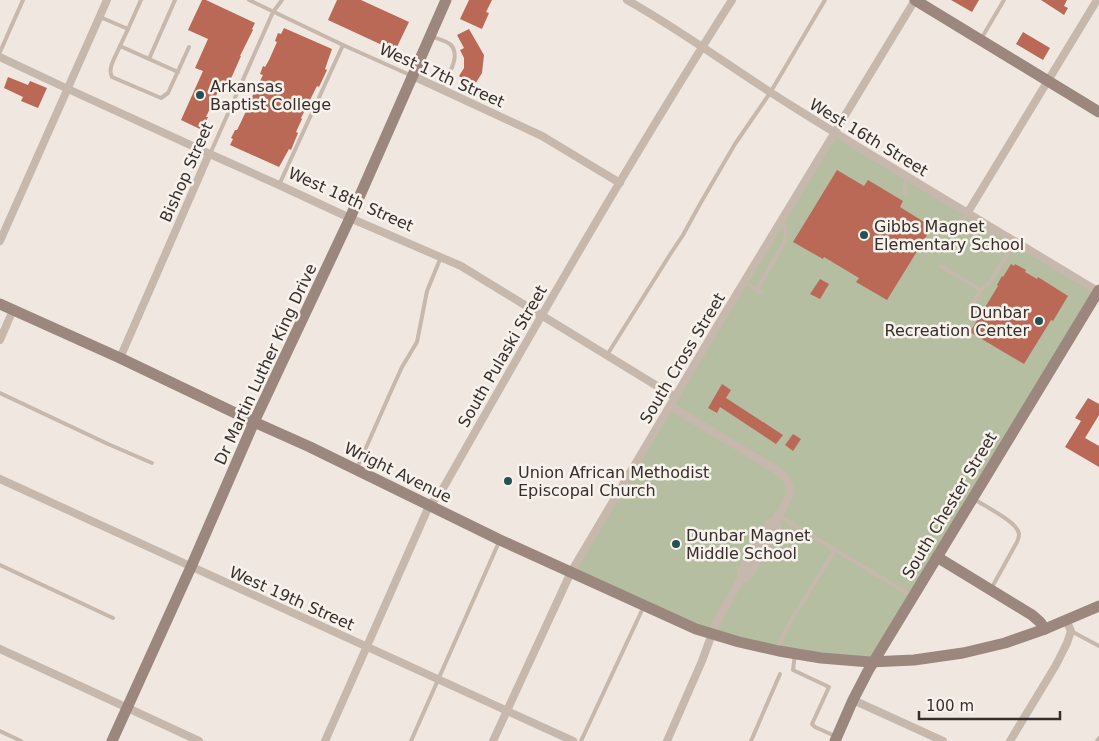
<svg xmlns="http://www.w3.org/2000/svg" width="1099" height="741" font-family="'DejaVu Sans',sans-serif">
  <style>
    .green { fill: #b5bea1 }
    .building { fill: #b96955 }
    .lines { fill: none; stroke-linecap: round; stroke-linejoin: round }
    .lane { stroke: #c7b8ad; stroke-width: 4 }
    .street { stroke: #c7b8ad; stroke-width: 8 }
    .secondary { stroke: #9b877e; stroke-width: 11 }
    .poi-dot { fill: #245254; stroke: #f8f2ec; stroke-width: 2 }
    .labels { text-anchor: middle; stroke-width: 5; stroke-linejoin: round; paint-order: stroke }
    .street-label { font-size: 16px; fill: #362e2b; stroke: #f8f2ec }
    .poi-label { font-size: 16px; fill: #362e2b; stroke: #f8f2ec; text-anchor: start }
  </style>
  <rect width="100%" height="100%" fill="#f0e8e0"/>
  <polygon class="green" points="834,132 1098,292 874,661 789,653 711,634 571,572"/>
  <g class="building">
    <polygon points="202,0 206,0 255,23 252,29 253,30 240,56 241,56 229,83 223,81 206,117 208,117 202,130 181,120 203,71 195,68 208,39 188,30"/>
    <polygon points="337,0 361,0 409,22 395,51 328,20"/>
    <polygon points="469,0 492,0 486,12 489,13 482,29 460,19"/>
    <polygon points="951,0 979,0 972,12"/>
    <polygon points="1041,0 1067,0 1064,6 1068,8 1064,15"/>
    <polygon points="284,28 332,49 325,69 327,70 319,87 317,86 301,118 302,119 296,132 298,133 291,150 289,149 279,167 230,145 233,139 231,138 235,130 237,130 240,124 248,107 245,106 250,96 252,97 263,75 260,74 263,66 265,67 269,60 277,42 275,41 278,33 281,34"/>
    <polygon points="469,29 484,55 482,73 474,86 459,76 464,68 464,58 460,50 464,48 457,35"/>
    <polygon points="1023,32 1050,48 1043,60 1016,44"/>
    <polygon points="8,77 28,85 30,81 47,88 38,108 21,101 23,97 4,88"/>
    <polygon points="837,170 864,186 868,180 903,201 900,207 932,227 887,300 856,282 859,278 824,257 823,259 793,242"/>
    <polygon points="1011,264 1014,266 1015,264 1026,270 1025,272 1037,279 1038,277 1068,296 1053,321 1051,320 1024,364 970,332 998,286 997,285 1002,276 1003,277"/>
    <polygon points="820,279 829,284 820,299 810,294"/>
    <polygon points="722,384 731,390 726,398 783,435 776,444 720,407 717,413 708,408"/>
    <polygon points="1088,398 1099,404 1099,415 1085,438 1099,446 1099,467 1065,447 1081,421 1075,418"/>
    <polygon points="793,434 801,439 793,451 785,445"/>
  </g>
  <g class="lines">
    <g class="lane">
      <polyline points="249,0 343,45 410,75"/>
      <polyline points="100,17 128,29 120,46 149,59 175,0"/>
      <polyline points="128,29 141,0"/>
      <path d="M433 37C438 39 447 41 451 45 462 56 446 79 441 89"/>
      <polyline points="981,39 1004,0"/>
      <path d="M120 46C116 56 107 68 112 77L161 98 168 93 189 47"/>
      <polyline points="0,52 23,0"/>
      <polyline points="149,59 178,72"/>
      <polyline points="210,154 273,12 282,0"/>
      <polyline points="279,185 343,45"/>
      <polyline points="906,194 904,189 907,177"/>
      <polyline points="955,229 968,212"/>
      <polyline points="988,241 994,230"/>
      <polyline points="941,266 981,290"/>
      <polyline points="744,282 762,293"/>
      <polyline points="757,290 785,241 786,228 781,221"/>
      <polyline points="968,312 981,290 990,282 1015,242"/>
      <polyline points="607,355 671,253 683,235 700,204 735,144 770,93 825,0"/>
      <polyline points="0,393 108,444 152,463"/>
      <polyline points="357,468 392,389 402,367 417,342 427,291 441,257"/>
      <path d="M974 499C984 506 1018 522 1019 534 1019 535 1018 540 1017 542L991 589"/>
      <polyline points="779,516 912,596"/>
      <polyline points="0,565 113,618"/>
      <polyline points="1071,631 1099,646"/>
      <polyline points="777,649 790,622 835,550"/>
      <polyline points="795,654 793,670 829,687 812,724 815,727 835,736"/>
      <polyline points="0,731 21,741"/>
      <polyline points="411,741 499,542"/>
      <polyline points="581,741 643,608"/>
      <polyline points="751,741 780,674"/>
      <polyline points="1097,741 1099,738"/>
    </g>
    <g class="street">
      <path d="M627 0C684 32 737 72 792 106 894 170 997 230 1099 292"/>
      <polyline points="0,57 68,89 221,159 279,185 350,218 461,266 675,397"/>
      <polyline points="413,76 542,136 620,183"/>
      <polyline points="968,212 1097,0"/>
      <polyline points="0,241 107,0"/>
      <polyline points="0,340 13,310"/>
      <polyline points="120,358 209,154"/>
      <polyline points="0,479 573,741"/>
      <polyline points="741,579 748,577 778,527 776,520"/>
      <polyline points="0,649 199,741"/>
      <polyline points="853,700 943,741"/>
      <path d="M325 741 429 506 441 492C535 326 629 161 732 0"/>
      <polyline points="493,741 571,572 716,328 915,0"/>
      <polyline points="667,741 702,661 716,623 741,579 741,572 770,523 776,520 791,493 787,479 775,469 670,406"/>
      <polyline points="1010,741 1056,665 1067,643 1071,631 1066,620"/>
    </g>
    <g class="secondary">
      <polyline points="915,0 1099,112"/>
      <polyline points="0,304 120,358 254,422 310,447 500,540 696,629 739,642 779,651 821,658 870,662 914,660 963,653 1005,643 1045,629 1099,606"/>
      <polyline points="937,557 1032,615 1040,622 1045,629"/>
      <polyline points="112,741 191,567 254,422 350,218 446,0"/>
      <polyline points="835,741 853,700 868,671 1099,290"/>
    </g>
  </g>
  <g class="poi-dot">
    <circle cx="200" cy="95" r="5"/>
    <circle cx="864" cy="235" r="5"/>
    <circle cx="1039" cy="321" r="5"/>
    <circle cx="508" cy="481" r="5"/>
    <circle cx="676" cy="544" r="5"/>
  </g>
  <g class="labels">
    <g class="street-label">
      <text transform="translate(442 75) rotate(24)" y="6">West 17th Street</text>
      <text transform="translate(869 137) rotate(31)" y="6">West 16th Street</text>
      <text transform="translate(186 172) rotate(-66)" y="6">Bishop Street</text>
      <text transform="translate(351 199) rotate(24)" y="6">West 18th Street</text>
      <text transform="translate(502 356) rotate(-60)" y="6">South Pulaski Street</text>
      <text transform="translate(682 358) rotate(-59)" y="6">South Cross Street</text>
      <text transform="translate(265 364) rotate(-65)" y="6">Dr Martin Luther King Drive</text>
      <text transform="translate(398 472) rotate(26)" y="6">Wright Avenue</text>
      <text transform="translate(949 505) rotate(-59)" y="6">South Chester Street</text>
      <text transform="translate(292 598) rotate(24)" y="6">West 19th Street</text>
    </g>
    <g class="poi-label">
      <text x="210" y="92">Arkansas<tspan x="210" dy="18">Baptist College</tspan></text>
      <text x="874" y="232">Gibbs Magnet<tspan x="874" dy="18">Elementary School</tspan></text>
      <text x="1029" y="318" text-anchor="end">Dunbar<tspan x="1029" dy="18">Recreation Center</tspan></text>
      <text x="518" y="478">Union African Methodist<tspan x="518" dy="18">Episcopal Church</tspan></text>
      <text x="686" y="541">Dunbar Magnet<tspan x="686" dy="18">Middle School</tspan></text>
    </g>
  </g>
  <path d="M919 711v8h141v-8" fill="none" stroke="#362e2b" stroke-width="2.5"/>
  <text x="926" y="711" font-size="15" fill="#362e2b" stroke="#f8f2ec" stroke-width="4" paint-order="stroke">100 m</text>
</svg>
